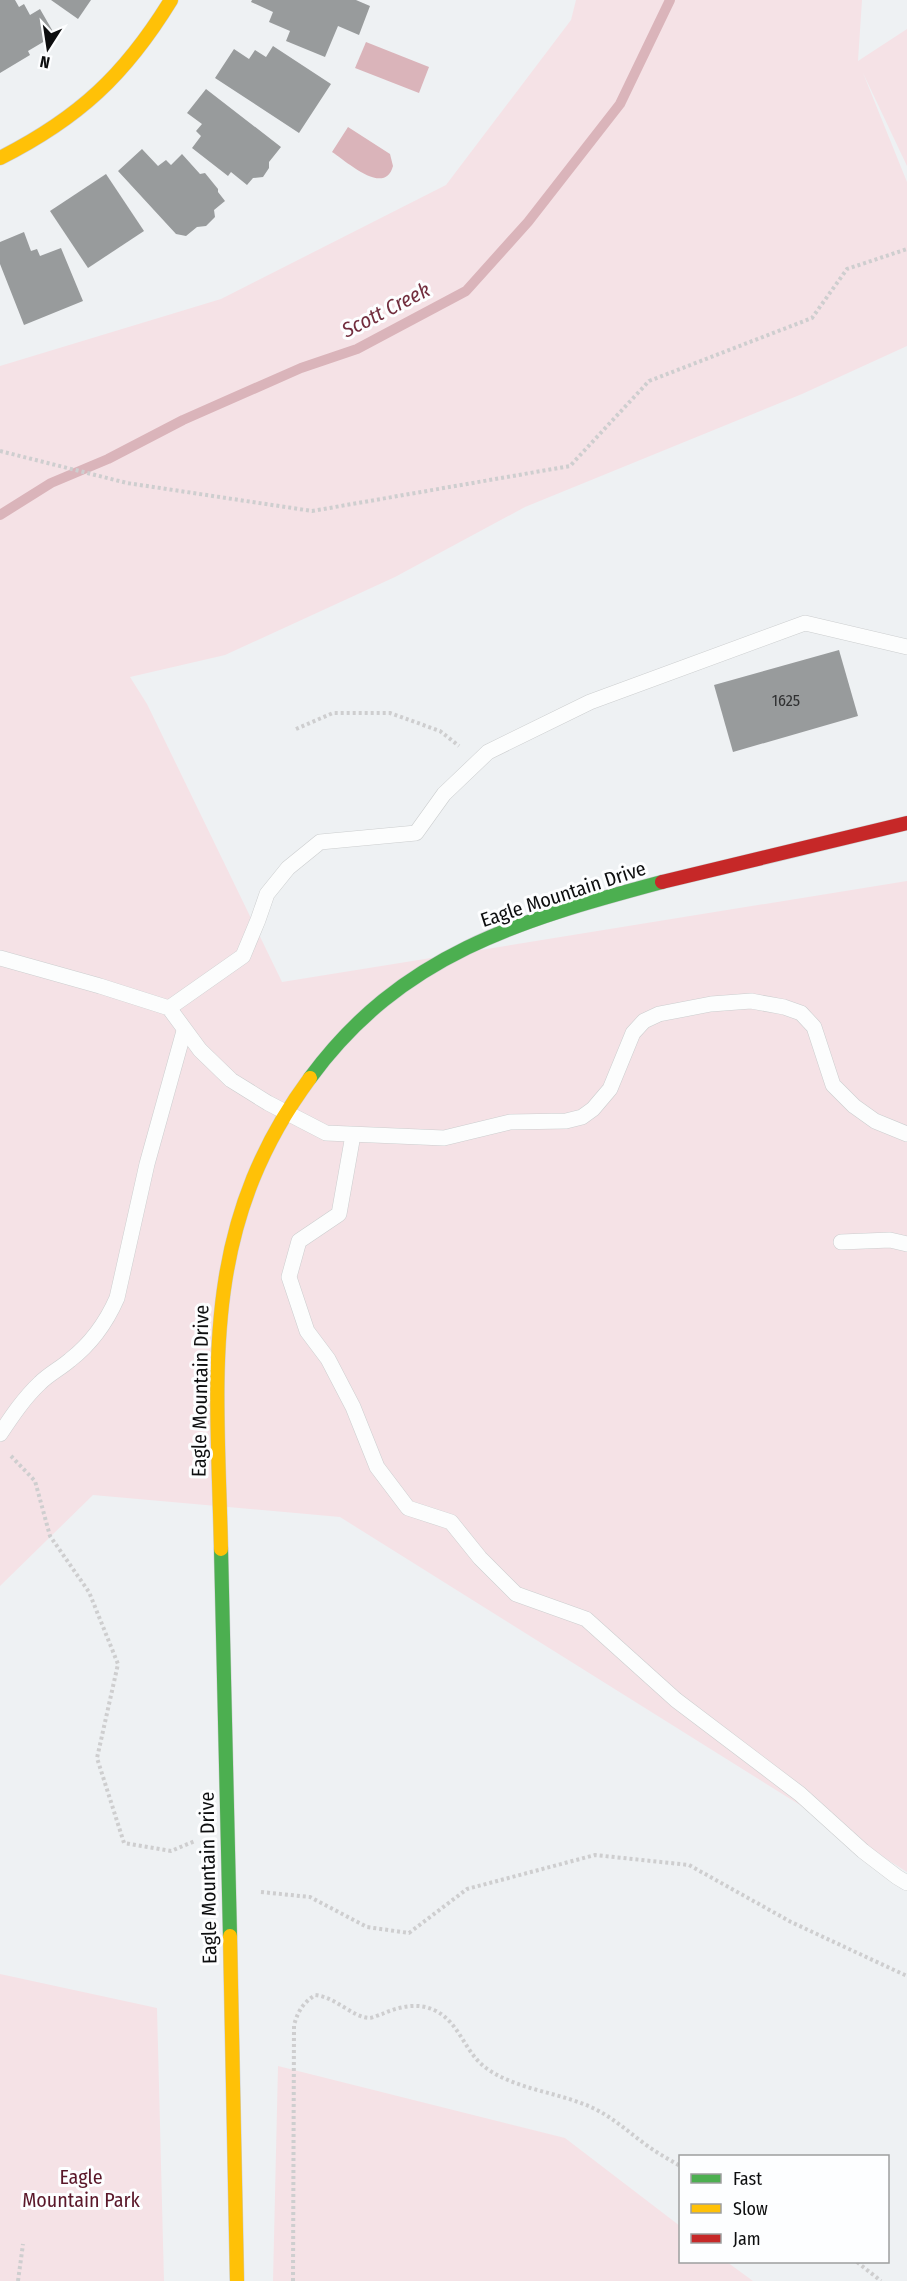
<svg xmlns="http://www.w3.org/2000/svg" width="907" height="2281" font-family="'Fira Sans Condensed',sans-serif">
  <style>
    .green { fill: #f5e2e6 }
    .water { fill: #dab4ba }
    .lines { fill: none; stroke-linecap: round; stroke-linejoin: round }
    .stream { stroke: #dab4ba; stroke-width: 10 }
    .building { fill: #989b9c }
    .lane-casing { stroke: #cccecf; stroke-width: 16 }
    .fast-casing { stroke: #cccecf; stroke-width: 15 }
    .slow-casing { stroke: #cccecf; stroke-width: 15 }
    .jam-casing { stroke: #cccecf; stroke-width: 15 }
    .path { stroke: #cececf; stroke-width: 4; stroke-dasharray: 3 3; stroke-linecap: butt }
    .lane { stroke: #fcfdfd; stroke-width: 15 }
    .fast { stroke: #4caf50; stroke-width: 14 }
    .slow { stroke: #ffc107; stroke-width: 14 }
    .jam { stroke: #c62828; stroke-width: 14 }
    .labels { text-anchor: middle; stroke-width: 6; stroke-linejoin: round; paint-order: stroke }
    .number-label { font-size: 16px; fill: #303132 }
    .street-label { font-size: 20px; fill: #0d0e0f; stroke: #fdfeff }
    .park-label { font-size: 20px; fill: #5a182a; stroke: #fdfeff }
    .water-label { font-size: 21px; font-style: italic; fill: #722e3e; stroke: #fdfeff }
  </style>
  <rect width="100%" height="100%" fill="#eef1f3"/>
  <g class="green">
    <polygon points="576,0 862,0 858,61 907,29 907,166 863,73 907,182 907,346 802,394 525,507 395,577 225,655 130,677 147,704 282,982 907,881 907,1872 340,1517 93,1495 0,1586 0,366 221,299 446,185 571,20"/>
    <polygon points="0,1974 157,2008 164,2281 0,2281"/>
    <polygon points="278,2066 565,2138 680,2226 680,2262 727,2262 753,2281 273,2281"/>
  </g>
  <g class="water">
    <polygon points="366,42 429,67 419,93 355,68"/>
    <path d="M348 127 390 154 393 166C385 197 346 161 332 152Z"/>
  </g>
  <g class="lines">
    <polyline class="stream" points="0,515 51,483 108,459 183,420 301,368 357,349 466,291 528,222 620,104 670,0"/>
  </g>
  <g class="building">
    <polygon points="0,0 15,0 19,7 24,4 30,15 40,9 55,35 28,51 30,55 0,73"/>
    <polygon points="51,0 91,0 78,19"/>
    <polygon points="252,0 356,0 370,6 359,35 338,26 325,57 286,41 290,31 269,22 273,12 251,2"/>
    <polygon points="273,46 331,84 299,133 215,78 234,49 249,59 255,50 266,57"/>
    <polygon points="206,89 281,147 269,162 269,168 263,177 253,178 247,185 231,172 228,176 192,148 201,136 196,131 202,124 187,113"/>
    <polygon points="142,149 158,166 166,160 171,165 182,154 200,174 205,173 218,189 218,192 225,201 214,210 215,217 206,226 197,227 186,236 176,234 118,171"/>
    <polygon points="106,174 144,231 88,268 50,211"/>
    <polygon points="24,232 31,251 37,249 40,256 61,248 83,301 24,325 0,264 0,242"/>
    <polygon points="839,650 858,716 733,752 714,685"/>
  </g>
  <g class="lines">
    <defs>
      <g id="lane">
        <polyline points="0,958 100,986 169,1008 200,1050 231,1080 268,1103 326,1133 444,1138 510,1122 566,1121 582,1117 593,1109 610,1089 633,1033 644,1021 659,1014 711,1004 751,1001 784,1007 801,1013 814,1027 833,1085 854,1106 875,1121 907,1134"/>
        <polyline points="169,1008 243,956 258,920 267,894 288,868 320,842 416,833 444,794 488,752 590,702 805,623 907,647"/>
        <polyline points="353,1135 339,1214 299,1241 289,1277 307,1331 328,1359 353,1407 377,1467 408,1508 451,1522 480,1558 516,1594 586,1619 676,1700 800,1794 863,1851 897,1877 907,1883"/>
        <polyline points="841,1242 890,1240 907,1244"/>
        <path d="M0 1434C12 1416 24 1398 40 1383 49 1374 61 1368 70 1360 92 1343 106 1323 117 1298L147 1164 184 1031"/>
      </g>
      <g id="fast">
        <path d="M310 1078C401 954 520 920 662 882"/>
        <polyline points="221,1549 230,1936"/>
      </g>
      <g id="slow">
        <path d="M0 158C79 118 125 75 171 0"/>
        <path d="M221 1549C217 1373 198 1230 310 1078"/>
        <polyline points="230,1936 237,2281"/>
      </g>
      <polyline id="jam" points="662,882 907,823"/>
    </defs>
    <use href="#lane" class="lane-casing"/>
    <use href="#fast" class="fast-casing"/>
    <use href="#slow" class="slow-casing"/>
    <use href="#jam" class="jam-casing"/>
    <g class="path">
      <polyline points="0,451 127,483 312,511 570,466 649,381 812,318 847,269 907,249"/>
      <polyline points="296,729 333,713 390,713 440,731 459,746"/>
      <polyline points="11,1456 35,1481 50,1536 89,1592 118,1664 97,1758 124,1843 171,1851 195,1841"/>
      <polyline points="261,1892 310,1897 367,1927 409,1933 467,1889 595,1855 689,1865 791,1922 907,1976"/>
      <polyline points="857,2262 881,2281"/>
      <polyline points="18,2281 23,2244"/>
      <path d="M293 2281 294 2025C298 2011 303 2003 315 1995 336 1997 352 2017 369 2018 373 2018 378 2015 382 2014 398 2007 417 2002 434 2010 460 2022 464 2052 486 2068 518 2091 562 2092 597 2110 616 2120 631 2134 649 2147 659 2154 670 2160 680 2166"/>
    </g>
    <use href="#lane" class="lane"/>
    <use href="#fast" class="fast"/>
    <use href="#slow" class="slow"/>
    <use href="#jam" class="jam"/>
  </g>
  <g class="labels">
    <g class="number-label">
      <text x="786" y="706">1625</text>
    </g>
    <g class="street-label">
      <text transform="translate(563 894) rotate(-18)" y="7">Eagle Mountain Drive</text>
      <text transform="translate(200 1391) rotate(-89)" y="7">Eagle Mountain Drive</text>
      <text transform="translate(208 1878) rotate(-91)" y="7">Eagle Mountain Drive</text>
    </g>
    <g class="park-label">
      <text x="81" y="2184">Eagle<tspan x="81" dy="23">Mountain Park</tspan></text>
    </g>
    <g class="water-label">
      <text transform="translate(386 310) rotate(-27)" y="7">Scott Creek</text>
    </g>
  </g>
  <rect x="679" y="2155" width="210" height="108" fill="#fdfeff" stroke="#9d9e9f" stroke-width="1.5"/>
  <rect x="691" y="2174" width="30" height="9" fill="#4caf50" stroke="#9d9e9f" stroke-width="1.5"/>
  <text x="733" y="2185" font-size="18" fill="#0d0e0f">Fast</text>
  <rect x="691" y="2204" width="30" height="9" fill="#ffc107" stroke="#9d9e9f" stroke-width="1.5"/>
  <text x="733" y="2215" font-size="18" fill="#0d0e0f">Slow</text>
  <rect x="691" y="2234" width="30" height="9" fill="#c62828" stroke="#9d9e9f" stroke-width="1.5"/>
  <text x="733" y="2245" font-size="18" fill="#0d0e0f">Jam</text>
  <g transform="translate(48 48) rotate(192)" stroke="#fdfeff" stroke-width="4.5" paint-order="stroke">
  <path d="M0-4.5L10 22L0 15L-10 22Z" fill="#0d0e0f"/>
  <text y="-9" font-size="16" font-weight="bold" text-anchor="middle" fill="#0d0e0f">N</text>
  </g>
</svg>
